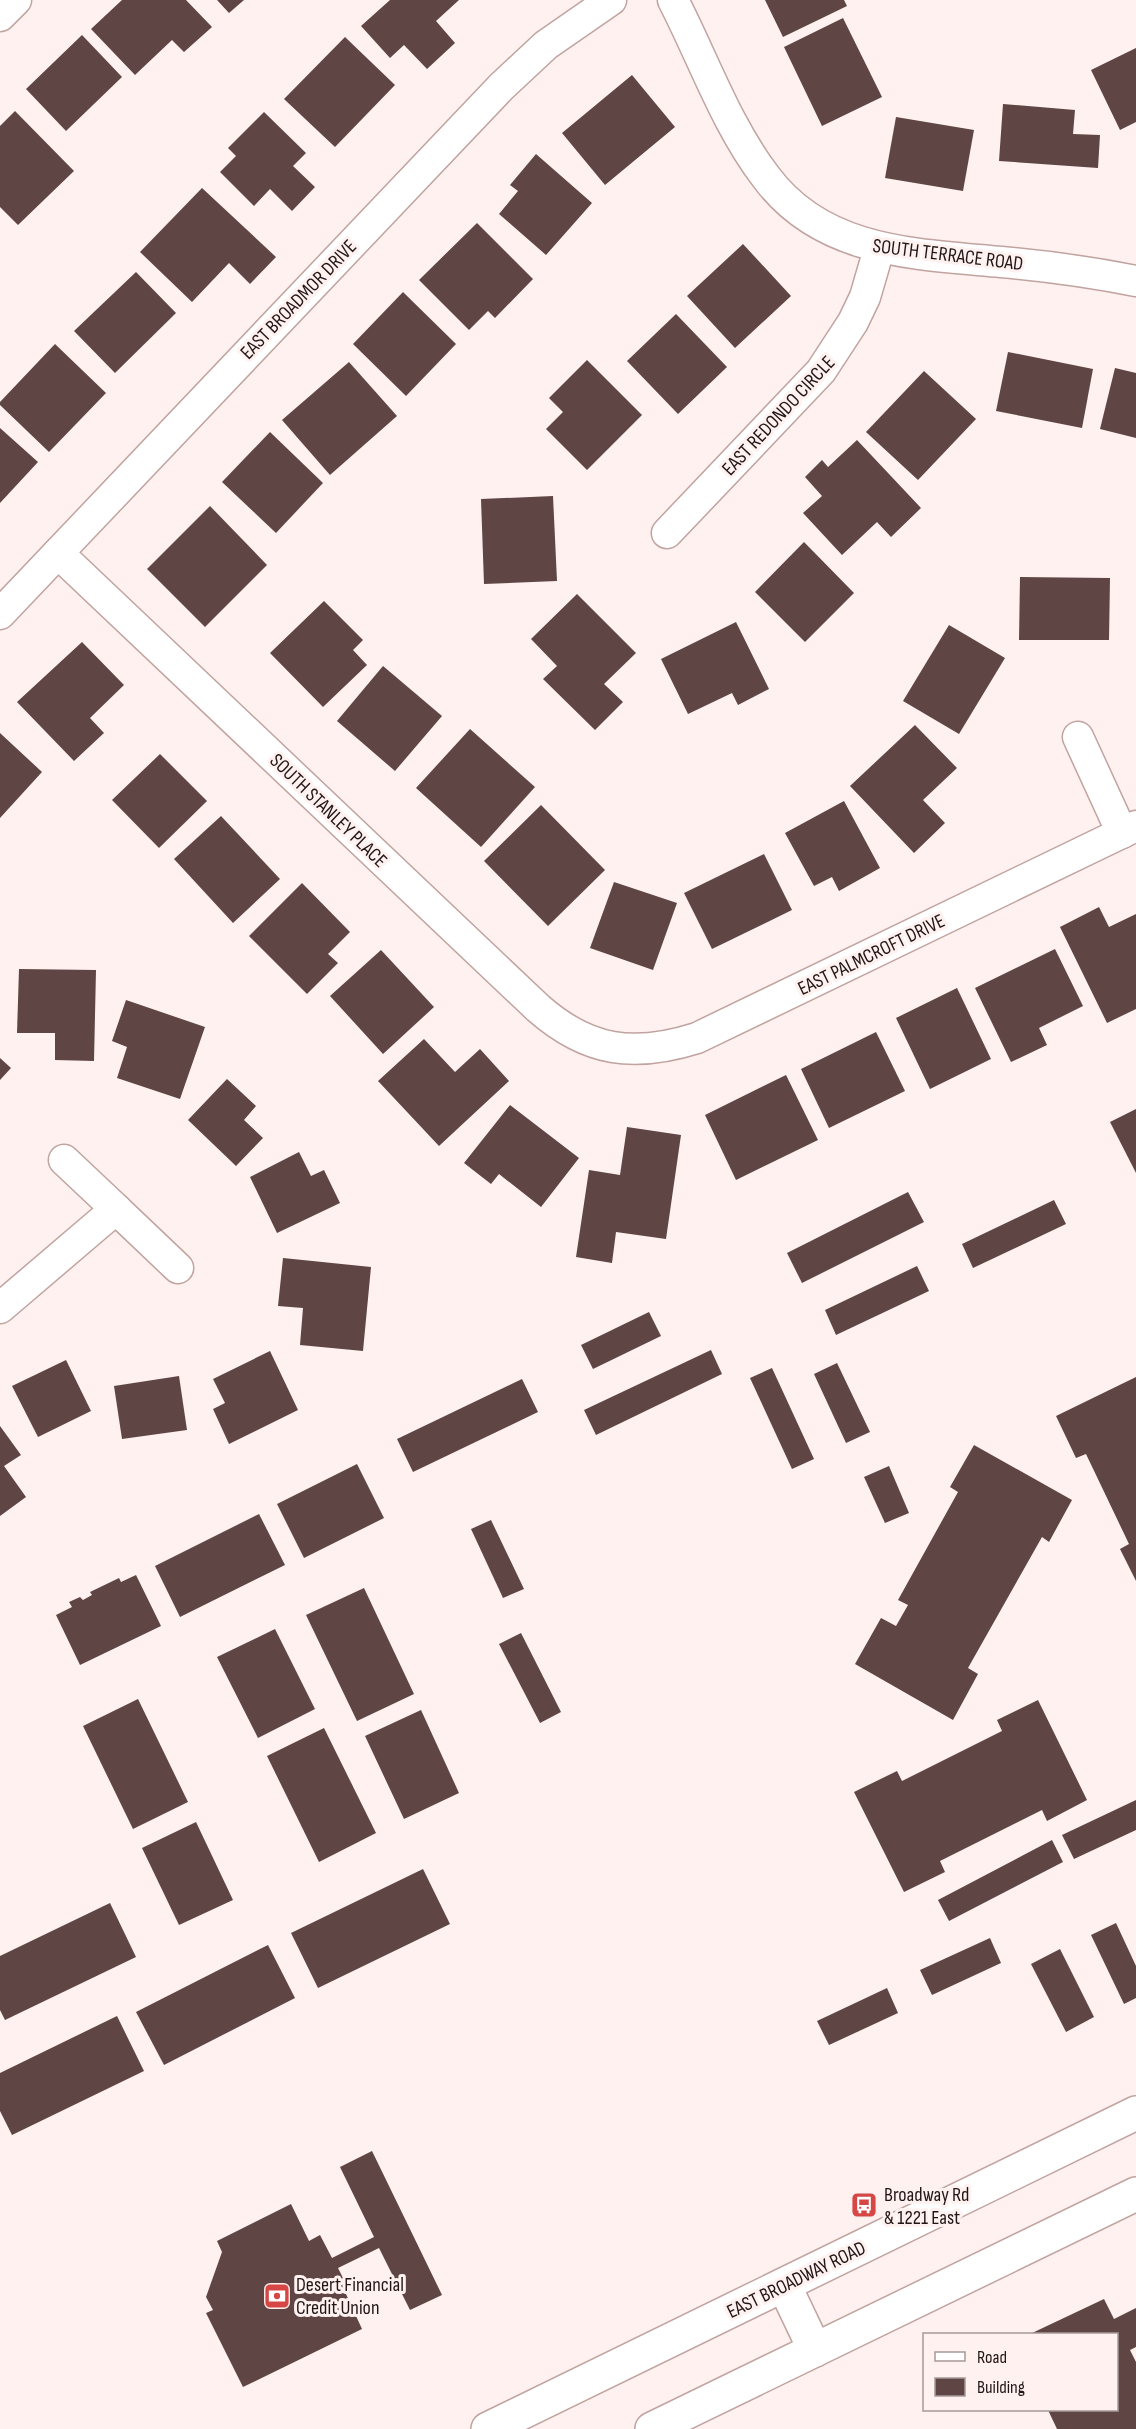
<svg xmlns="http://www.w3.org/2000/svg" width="1136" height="2429" font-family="'Sofia Sans Condensed',sans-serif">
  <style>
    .building { fill: #5f4543 }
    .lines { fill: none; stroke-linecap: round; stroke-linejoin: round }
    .minor-casing { stroke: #c1a3a0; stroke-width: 33 }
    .secondary-casing { stroke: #c1a3a0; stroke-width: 36 }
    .minor { stroke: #fff; stroke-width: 30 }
    .secondary { stroke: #fff; stroke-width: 33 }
    .labels { text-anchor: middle; stroke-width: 6; stroke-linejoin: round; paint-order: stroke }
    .street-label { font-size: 20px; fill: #211615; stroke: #fef1ef }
    .poi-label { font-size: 20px; fill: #211615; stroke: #fef1ef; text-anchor: start }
  </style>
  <rect width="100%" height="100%" fill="#fef1ef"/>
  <g class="building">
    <polygon points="122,0 186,0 212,27 184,52 172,40 135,75 91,29"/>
    <polygon points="217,0 244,0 229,13"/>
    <polygon points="390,0 459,0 436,21 455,43 427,69 404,45 390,58 361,26"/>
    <polygon points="765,0 844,0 847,6 783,37"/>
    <polygon points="843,18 882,97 822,126 784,47"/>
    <polygon points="82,35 122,77 66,131 26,89"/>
    <polygon points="345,37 395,85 335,147 284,99"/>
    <polygon points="1136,48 1136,122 1120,130 1091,70"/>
    <polygon points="632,75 675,127 605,185 562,133"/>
    <polygon points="1003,104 1075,110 1073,134 1100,135 1098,168 999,161"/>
    <polygon points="15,111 74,171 18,225 0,207 0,126"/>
    <polygon points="264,112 306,153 293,166 315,187 292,211 270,189 254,206 220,172 236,156 228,148"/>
    <polygon points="896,117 974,130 963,191 885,178"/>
    <polygon points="536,154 592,203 546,255 499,214 518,191 510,185"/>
    <polygon points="202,188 276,257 250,284 229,263 192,302 140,252"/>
    <polygon points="477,223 533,279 495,318 488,311 469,330 419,280"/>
    <polygon points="743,244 791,296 735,348 687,296"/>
    <polygon points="136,272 176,313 115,373 74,331"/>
    <polygon points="403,292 456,344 406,396 353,344"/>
    <polygon points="676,314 727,367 678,414 627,361"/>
    <polygon points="55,344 106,393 49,452 0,405 0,402"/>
    <polygon points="1008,352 1093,369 1082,428 996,411"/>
    <polygon points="587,360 642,415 587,470 546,429 563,412 549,398"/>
    <polygon points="349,362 397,416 330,475 282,420"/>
    <polygon points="1115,368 1136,373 1136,438 1100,429"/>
    <polygon points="924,371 976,419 918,480 866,432"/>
    <polygon points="0,428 38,462 0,503"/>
    <polygon points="270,432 323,483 276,533 222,482"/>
    <polygon points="857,440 921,508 891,537 877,522 842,555 803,513 822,496 805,477 822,460 828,467"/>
    <polygon points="553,496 557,581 484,584 481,499"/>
    <polygon points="210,506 267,565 205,627 147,569"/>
    <polygon points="804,542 854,593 805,642 755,592"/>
    <polygon points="1020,577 1110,578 1109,640 1019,640"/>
    <polygon points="577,594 636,653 604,684 623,702 595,730 543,679 557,666 531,639"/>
    <polygon points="324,601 363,640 353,650 367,665 323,707 270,653"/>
    <polygon points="736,622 769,689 738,705 732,693 688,714 661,659"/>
    <polygon points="949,625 1005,658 959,734 903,701"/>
    <polygon points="82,642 124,685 90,718 104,733 74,761 17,702"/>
    <polygon points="383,666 442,716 395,771 337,721"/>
    <polygon points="915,725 957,768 923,800 945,823 914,853 850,786"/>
    <polygon points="470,729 535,787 481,847 416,788"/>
    <polygon points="0,733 42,772 0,818"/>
    <polygon points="160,754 207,801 159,848 112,800"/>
    <polygon points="844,801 880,868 839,891 832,877 814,886 785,833"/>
    <polygon points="541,805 605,870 548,926 484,861"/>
    <polygon points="221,816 280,879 233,923 174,859"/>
    <polygon points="764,854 792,910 712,949 684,893"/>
    <polygon points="614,882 677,903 653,970 590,948"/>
    <polygon points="302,883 350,932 328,954 338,963 307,994 249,936"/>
    <polygon points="1099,907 1109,927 1136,914 1136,1009 1107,1023 1060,927"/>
    <polygon points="1055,949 1083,1006 1039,1028 1047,1045 1011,1062 975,988"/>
    <polygon points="381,950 434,1007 383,1054 330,996"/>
    <polygon points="19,969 96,970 94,1061 55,1060 55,1033 17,1033"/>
    <polygon points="957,988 991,1059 930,1089 896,1018"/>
    <polygon points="126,1000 205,1027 180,1099 117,1078 127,1047 112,1041"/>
    <polygon points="876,1032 905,1091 829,1128 801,1069"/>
    <polygon points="424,1039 455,1072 480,1049 509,1081 439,1146 378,1081"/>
    <polygon points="0,1058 11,1068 0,1080"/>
    <polygon points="786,1075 818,1140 736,1180 705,1115"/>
    <polygon points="227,1079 256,1106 244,1120 263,1138 236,1166 188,1120"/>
    <polygon points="510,1105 579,1158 541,1207 499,1174 491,1184 464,1163"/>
    <polygon points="1136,1109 1136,1173 1110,1122"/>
    <polygon points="627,1127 681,1135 666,1239 616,1232 612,1263 576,1257 589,1170 620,1175"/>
    <polygon points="299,1152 311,1176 324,1170 340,1203 277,1233 250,1177"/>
    <polygon points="908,1192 924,1222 802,1283 787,1253"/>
    <polygon points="1054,1200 1066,1224 973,1268 962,1244"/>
    <polygon points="283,1258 371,1267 363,1351 300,1345 303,1308 278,1306"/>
    <polygon points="917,1266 929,1291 836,1335 825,1310"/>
    <polygon points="649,1312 661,1336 593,1369 581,1345"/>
    <polygon points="711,1350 722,1374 596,1435 584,1410"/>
    <polygon points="270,1351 298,1410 229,1444 213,1409 225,1403 213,1379"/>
    <polygon points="66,1360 91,1411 38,1437 12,1386"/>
    <polygon points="837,1363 870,1432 846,1443 814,1374"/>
    <polygon points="772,1368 814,1459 792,1469 750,1378"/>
    <polygon points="179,1376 187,1430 122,1439 114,1386"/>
    <polygon points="1136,1377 1136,1581 1120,1549 1129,1544 1086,1454 1076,1458 1056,1416"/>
    <polygon points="522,1379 538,1412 413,1472 397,1439"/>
    <polygon points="0,1426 21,1455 4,1466 26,1497 0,1516"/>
    <polygon points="974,1445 1072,1500 1049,1542 1042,1537 968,1668 978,1674 953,1720 855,1664 881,1618 896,1626 908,1605 898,1600 958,1492 950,1487"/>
    <polygon points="357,1464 384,1518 304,1558 277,1504"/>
    <polygon points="889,1466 909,1513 885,1523 864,1477"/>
    <polygon points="259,1514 285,1565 180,1617 155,1566"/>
    <polygon points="491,1520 524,1589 503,1598 471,1529"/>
    <polygon points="136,1575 161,1626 80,1665 56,1615 72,1607 69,1602 80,1597 83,1600 92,1595 90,1592 119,1578 121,1582"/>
    <polygon points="364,1588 414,1694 357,1721 306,1615"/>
    <polygon points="275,1629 315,1709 258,1738 217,1657"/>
    <polygon points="521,1633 561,1712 540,1723 499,1644"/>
    <polygon points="138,1699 188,1802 133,1829 83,1726"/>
    <polygon points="1038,1700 1087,1800 1047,1821 1042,1810 940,1861 945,1872 904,1892 854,1792 897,1771 902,1781 1002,1731 997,1720"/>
    <polygon points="421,1710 459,1793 404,1819 365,1736"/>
    <polygon points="324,1728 376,1833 319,1862 267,1756"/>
    <polygon points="1136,1800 1136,1830 1074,1859 1062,1835"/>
    <polygon points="196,1822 233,1900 179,1925 142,1848"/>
    <polygon points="1052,1840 1063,1862 949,1921 938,1900"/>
    <polygon points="423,1869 450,1924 318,1988 291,1933"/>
    <polygon points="110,1903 136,1957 5,2020 0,2010 0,1956"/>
    <polygon points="1116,1923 1136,1966 1136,1998 1124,2004 1091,1935"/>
    <polygon points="990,1938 1001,1963 932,1995 920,1970"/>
    <polygon points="268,1945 295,1998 164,2065 136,2012"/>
    <polygon points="1060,1949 1094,2017 1066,2032 1031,1964"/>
    <polygon points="887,1988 898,2013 829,2045 817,2021"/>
    <polygon points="117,2016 144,2071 12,2135 0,2111 0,2073"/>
    <polygon points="372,2151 442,2295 410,2310 379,2248 338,2268 350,2292 346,2294 362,2329 243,2387 206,2313 213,2310 206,2297 222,2252 217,2241 291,2204 309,2241 320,2235 332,2258 374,2237 340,2167"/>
    <polygon points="1104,2299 1114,2319 1136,2308 1136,2347 1130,2350 1136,2362 1136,2429 1057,2429 1048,2410 1116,2410 1116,2334 1030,2334"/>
  </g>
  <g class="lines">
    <defs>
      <g id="minor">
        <path d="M673 0C703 58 726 125 766 177 822 253 915 254 1001 262 1046 266 1091 272 1136 281"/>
        <polyline points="0,16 16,0"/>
        <polyline points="667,533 821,371 853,322 865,297 879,249"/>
        <path d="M58 553 538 1008C588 1052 634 1058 697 1038L1136 826"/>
        <polyline points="0,614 501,87 546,45 611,0"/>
        <polyline points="1078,737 1122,833"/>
        <polyline points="64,1160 116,1209"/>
        <polyline points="0,1308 116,1209 178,1268"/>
      </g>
      <g id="secondary">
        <polyline points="784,2285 815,2350"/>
        <polyline points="488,2429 1136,2113"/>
        <polyline points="652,2429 1136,2194"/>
      </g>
    </defs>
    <use href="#minor" class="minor-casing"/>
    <use href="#secondary" class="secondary-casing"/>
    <use href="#minor" class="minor"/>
    <use href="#secondary" class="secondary"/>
  </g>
  <defs>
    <symbol id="bus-square" viewBox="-11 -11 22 22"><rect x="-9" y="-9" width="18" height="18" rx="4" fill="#d54645" stroke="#fef1ef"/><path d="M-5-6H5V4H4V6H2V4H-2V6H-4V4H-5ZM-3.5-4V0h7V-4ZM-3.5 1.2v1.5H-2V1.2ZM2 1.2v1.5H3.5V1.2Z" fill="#fff"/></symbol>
    <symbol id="bank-square" viewBox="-11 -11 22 22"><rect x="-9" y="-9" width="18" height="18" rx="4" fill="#d54645" stroke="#fef1ef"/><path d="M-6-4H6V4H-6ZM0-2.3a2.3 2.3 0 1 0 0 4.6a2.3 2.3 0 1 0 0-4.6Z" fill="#fff"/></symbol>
  </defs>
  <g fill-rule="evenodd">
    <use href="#bus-square" x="849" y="2190" width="30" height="30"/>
    <use href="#bank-square" x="262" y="2281" width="30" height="30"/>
  </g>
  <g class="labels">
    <g class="street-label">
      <text transform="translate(948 254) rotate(7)" y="7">SOUTH TERRACE ROAD</text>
      <text transform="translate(298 299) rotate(-46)" y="7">EAST BROADMOR DRIVE</text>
      <text transform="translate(778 415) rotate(-47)" y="7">EAST REDONDO CIRCLE</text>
      <text transform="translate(329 810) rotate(44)" y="7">SOUTH STANLEY PLACE</text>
      <text transform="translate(871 954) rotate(-26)" y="7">EAST PALMCROFT DRIVE</text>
      <text transform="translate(796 2279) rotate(-26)" y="7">EAST BROADWAY ROAD</text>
    </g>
    <g class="poi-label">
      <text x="884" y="2201">Broadway Rd<tspan x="884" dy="23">&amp; 1221 East</tspan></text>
      <text x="296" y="2291">Desert Financial<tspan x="296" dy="23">Credit Union</tspan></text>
    </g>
  </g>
  <rect x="923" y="2333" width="195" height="78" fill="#fef1ef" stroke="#a69998" stroke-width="1.5"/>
  <rect x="935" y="2352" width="30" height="9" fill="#ffffff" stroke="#a69998" stroke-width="1.5"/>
  <text x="977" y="2363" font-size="18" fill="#211615">Road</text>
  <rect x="935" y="2378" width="30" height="18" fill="#5f4543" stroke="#a69998" stroke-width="1.5"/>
  <text x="977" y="2393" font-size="18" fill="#211615">Building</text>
</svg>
